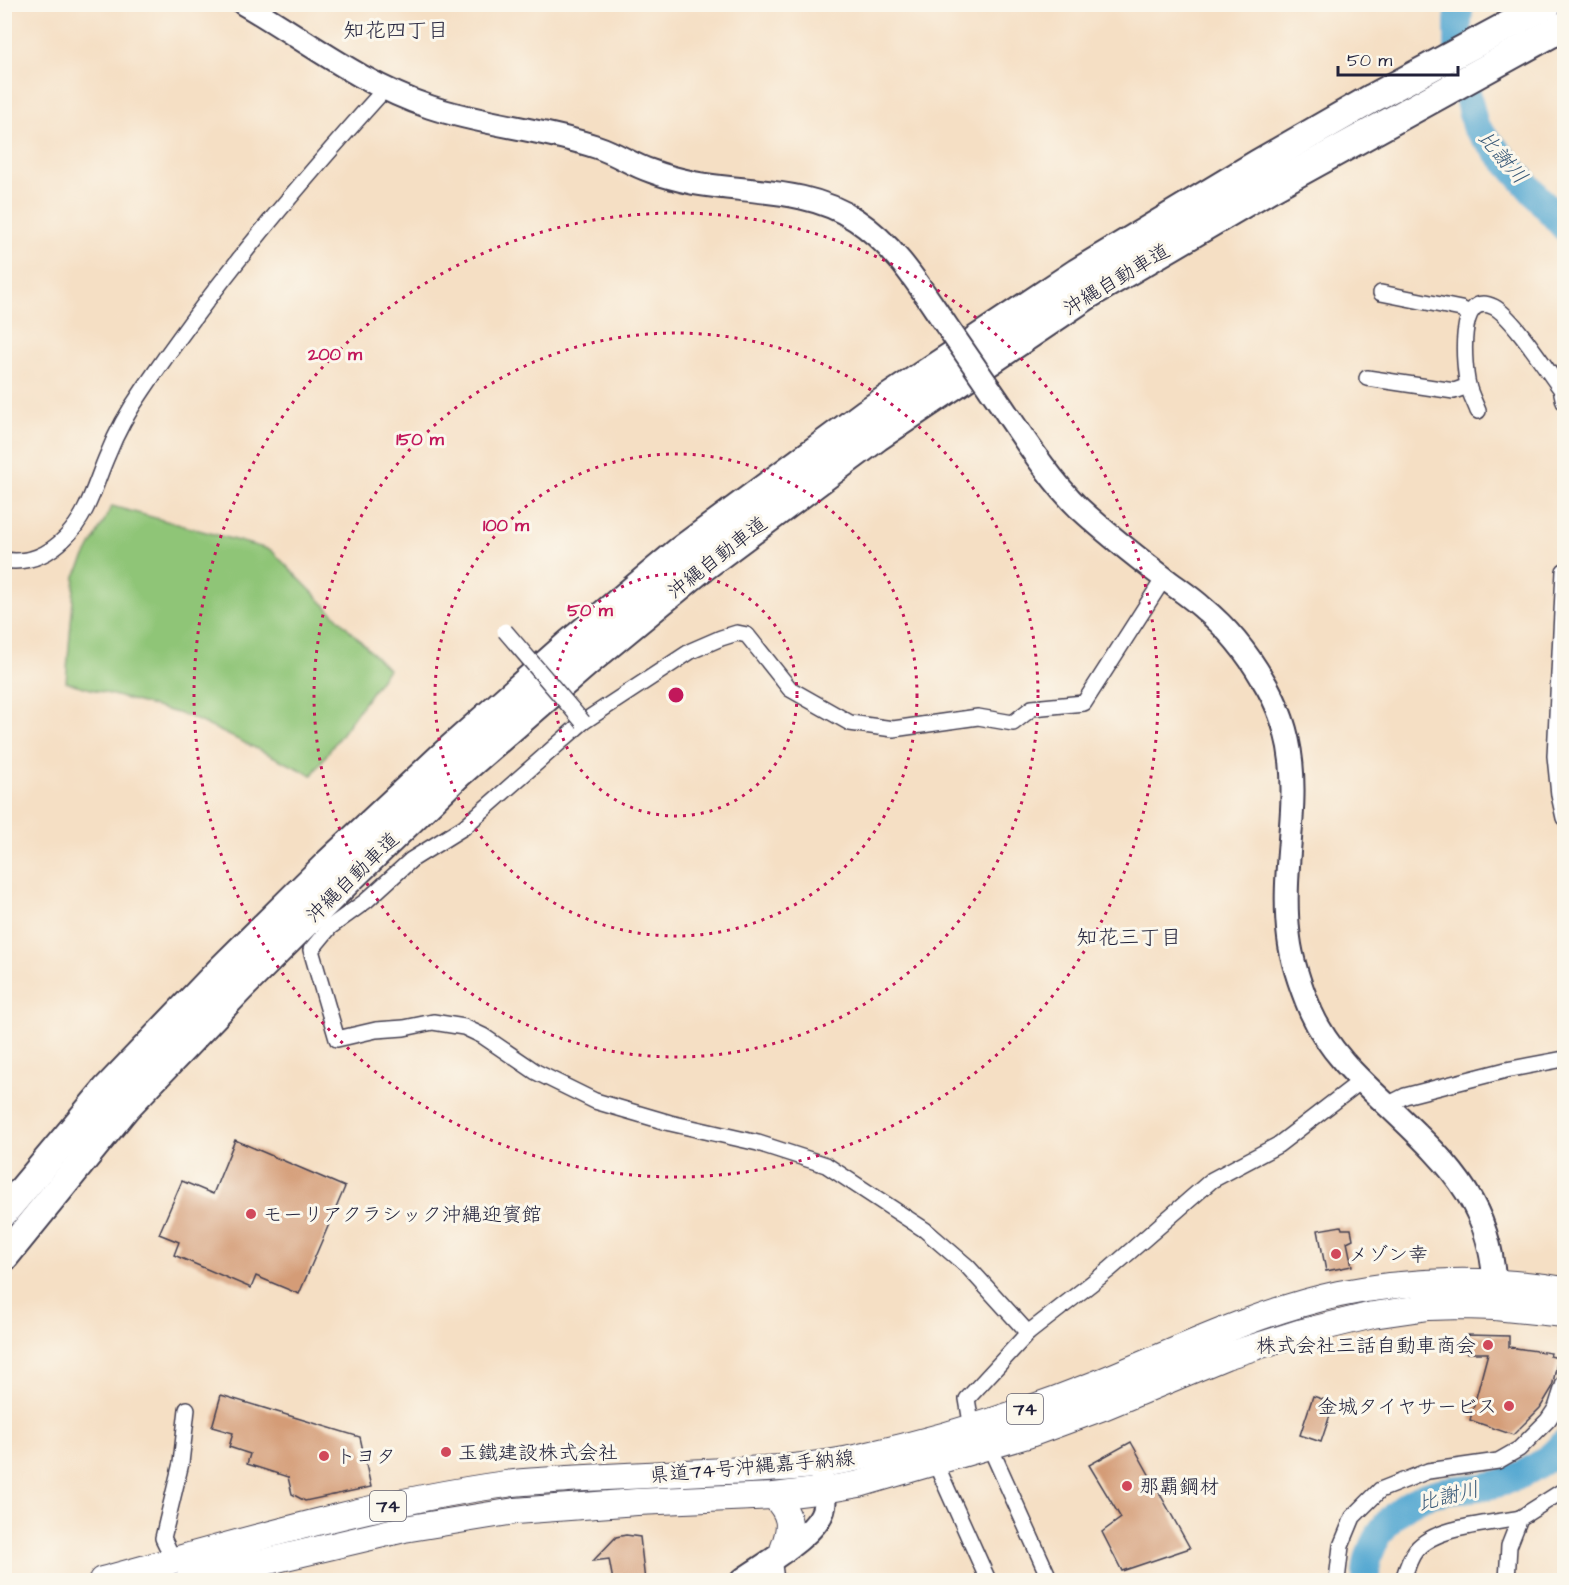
<svg xmlns="http://www.w3.org/2000/svg" width="1569" height="1585" font-family="'Architects Daughter','Klee One',sans-serif">
  <style>
    .green { fill: #8fc577; stroke: #587459; stroke-width: 1.5 }
    .lines { fill: none; stroke-linecap: round; stroke-linejoin: round }
    .river { stroke: #56a9d2; stroke-width: 28 }
    .building { fill: #d49c77 }
    .street-casing { stroke: #423e50; stroke-width: 18 }
    .secondary-casing { stroke: #423e50; stroke-width: 26 }
    .primary-casing { stroke: #423e50; stroke-width: 28 }
    .highway-casing { stroke: #423e50; stroke-width: 32 }
    .street { stroke: #fff; stroke-width: 15 }
    .secondary { stroke: #fff; stroke-width: 22 }
    .primary { stroke: #fff; stroke-width: 26 }
    .highway { stroke: #fff; stroke-width: 28 }
    .street-bridge-casing { stroke: #423e50; stroke-width: 18; stroke-linecap: butt }
    .secondary-bridge-casing { stroke: #423e50; stroke-width: 26; stroke-linecap: butt }
    .street-bridge { stroke: #fff; stroke-width: 15 }
    .secondary-bridge { stroke: #fff; stroke-width: 22 }
    .ring { fill: none; stroke: #c2185b; stroke-width: 3; stroke-dasharray: 3 6 }
    .poi-dot { fill: #d1495b; stroke: #fbf7ec; stroke-width: 2 }
    .labels { text-anchor: middle; stroke-width: 6; stroke-linejoin: round; paint-order: stroke }
    .shield { fill: #fbf7ec; stroke: #636270; stroke-width: 1.5 }
    .shield-label { font-size: 18px; font-weight: bold; fill: #22223b }
    .street-label { font-size: 20px; fill: #22223b; stroke: #fbf7ec }
    .poi-label { font-size: 20px; fill: #22223b; stroke: #fbf7ec; text-anchor: start }
    .neighbourhood-label { font-size: 21px; fill: #22223b; stroke: #fbf7ec }
    .water-label { font-size: 21px; font-style: italic; fill: #375877; stroke: #fbf7ec }
    .centre { fill: #c2185b; stroke: #fbf7ec; stroke-width: 3 }
    .ring-label { font-size: 18px; text-anchor: middle; font-weight: bold; fill: #c2185b; stroke: #fbf7ec; stroke-width: 6; stroke-linejoin: round; paint-order: stroke }
  </style>
  <rect width="100%" height="100%" fill="#fbf7ec"/>
  <filter id="ink" filterUnits="userSpaceOnUse"><feTurbulence type="fractalNoise" baseFrequency=".0167" numOctaves="2"/><feDisplacementMap in="SourceGraphic" scale="12" xChannelSelector="R" yChannelSelector="G"/><feConvolveMatrix kernelMatrix="1 2 1 2 8 2 1 2 1" color-interpolation-filters="sRGB"/></filter>
  <filter id="wash" filterUnits="userSpaceOnUse"><feTurbulence type="fractalNoise" baseFrequency=".008" numOctaves="4" result="noise"/><feDisplacementMap in="SourceGraphic" scale="24" xChannelSelector="R" yChannelSelector="G"/><feGaussianBlur stdDeviation="1.35" result="paint"/><feColorMatrix in="noise" values="0 0 0 0 0 0 0 0 0 0 0 0 0 0 0 0 0 1.4 0 .05"/><feComposite in="paint" operator="in"/></filter>
  <g filter="url(#wash)">
    <rect width="100%" height="100%" fill="#f5dfc4"/>
    <polygon class="green" points="112,506 271,550 388,669 312,775 188,716 66,682 75,576"/>
    <g class="lines">
      <g class="river">
        <polyline points="1460,4 1458,21 1458,56 1475,126 1564,227"/>
        <path d="M1366 1580C1365 1540 1396 1503 1435 1493 1457 1487 1482 1490 1503 1482 1527 1474 1548 1461 1564 1443"/>
      </g>
    </g>
    <g id="blocks">
      <g class="building">
        <polygon points="235,1140 345,1187 299,1294 256,1276 251,1288 174,1255 179,1242 159,1234 182,1181 213,1194"/>
        <polygon points="1341,1226 1342,1229 1351,1229 1353,1239 1347,1242 1352,1266 1326,1271 1318,1230"/>
        <polygon points="1467,1335 1509,1336 1509,1347 1551,1353 1550,1356 1558,1358 1552,1388 1540,1408 1513,1435 1470,1420 1488,1353 1467,1353"/>
        <polygon points="221,1395 360,1437 371,1487 305,1501 292,1494 288,1477 247,1464 250,1454 229,1447 233,1433 212,1427"/>
        <polygon points="1313,1396 1334,1403 1321,1442 1300,1435"/>
        <polygon points="1131,1442 1190,1548 1122,1571 1102,1532 1121,1518 1089,1465"/>
        <polygon points="626,1535 640,1537 645,1581 613,1581 609,1559 593,1561 616,1537"/>
      </g>
    </g>
  </g>
  <g filter="url(#ink)">
    <use href="#blocks" fill-opacity="0" stroke="#423e50" stroke-width="1.5"/>
    <g class="lines">
      <defs>
        <g id="street">
          <polyline points="1381,293 1461,309 1469,313"/>
          <polyline points="1367,378 1454,391 1468,386"/>
          <path d="M1478 411C1475 403 1470 394 1468 385 1464 368 1456 288 1494 307 1513 317 1546 369 1561 389L1564 402"/>
          <path d="M4 560C29 564 48 555 65 538 89 514 95 483 108 454 117 431 129 410 143 390 215 283 298 185 384 90"/>
          <polyline points="1564,571 1555,756 1559,795 1564,818"/>
          <polyline points="1387,1105 1405,1096 1506,1070 1564,1059"/>
          <polyline points="1028,1333 968,1267 925,1230 826,1165 758,1143 670,1123 595,1101 536,1072 483,1036 464,1027 433,1022 404,1028 376,1030 337,1039 311,950 330,927 366,901 411,860 464,827 583,722 691,651 721,638 737,633 747,635 790,689 850,723 893,729 978,717 1013,723 1032,708 1084,703 1164,578"/>
          <polyline points="972,1428 967,1399 1028,1333 1110,1269 1212,1180 1278,1145 1361,1081"/>
          <polyline points="990,1447 1050,1580"/>
          <polyline points="935,1462 988,1580"/>
          <polyline points="773,1558 776,1580"/>
          <polyline points="180,1564 174,1561 163,1538 181,1463 187,1409"/>
          <polyline points="1337,1580 1341,1546 1353,1517 1380,1490 1428,1471 1498,1461 1519,1449 1548,1420 1556,1408 1564,1383"/>
          <path d="M1403 1580C1406 1570 1409 1559 1416 1550 1436 1526 1490 1524 1520 1518"/>
          <polyline points="1507,1580 1509,1546 1520,1518 1564,1490"/>
        </g>
        <g id="secondary">
          <path d="M244 4C308 41 359 83 430 107 484 125 543 129 597 147 616 153 632 165 651 171 664 176 680 180 694 183 748 193 809 188 856 220 895 246 918 284 944 322"/>
          <path d="M990 389C1016 426 1047 477 1079 508 1106 533 1135 556 1164 578 1177 588 1191 597 1203 608 1226 627 1248 654 1263 680 1318 768 1277 846 1289 938 1292 964 1301 988 1311 1012 1328 1050 1357 1077 1387 1105 1450 1165 1495 1205 1495 1299"/>
          <path d="M742 1580C763 1565 820 1533 824 1507 826 1496 823 1485 821 1474"/>
        </g>
        <g id="primary">
          <path d="M774 1496C792 1515 792 1526 783 1550"/>
          <path d="M102 1580C235 1544 369 1503 506 1484 526 1481 547 1481 567 1479 619 1476 672 1474 725 1471 770 1469 816 1467 860 1457 941 1439 1021 1414 1098 1383 1177 1351 1255 1312 1339 1294 1412 1279 1491 1278 1564 1290"/>
          <polyline points="188,1580 404,1529 515,1511 637,1502 774,1496 824,1490 859,1484 1027,1435 1103,1407 1226,1356 1299,1333 1373,1315 1428,1307 1463,1306 1495,1307 1564,1314"/>
        </g>
        <g id="highway">
          <polyline points="4,1212 107,1089 221,970 329,863 443,756 568,645 680,551 865,414 1077,273 1258,164 1373,98 1548,4"/>
          <polyline points="4,1257 126,1107 240,988 349,879 458,774 586,663 699,570 877,437 1089,294 1268,189 1564,26"/>
        </g>
      </defs>
      <use href="#street" class="street-casing"/>
      <use href="#secondary" class="secondary-casing"/>
      <use href="#primary" class="primary-casing"/>
      <use href="#highway" class="highway-casing"/>
      <use href="#street" class="street"/>
      <use href="#secondary" class="secondary"/>
      <use href="#primary" class="primary"/>
      <use href="#highway" class="highway"/>
      <defs>
        <polyline id="street-bridge" points="505,631 583,722"/>
        <polyline id="secondary-bridge" points="944,322 990,389"/>
      </defs>
      <use href="#street-bridge" class="street-bridge-casing"/>
      <use href="#secondary-bridge" class="secondary-bridge-casing"/>
      <use href="#street-bridge" class="street-bridge"/>
      <use href="#secondary-bridge" class="secondary-bridge"/>
    </g>
  </g>
  <g class="ring">
    <circle cx="676" cy="695" r="121"/>
    <circle cx="676" cy="695" r="241"/>
    <circle cx="676" cy="695" r="362"/>
    <circle cx="676" cy="695" r="482"/>
  </g>
  <g class="poi-dot">
    <circle cx="251" cy="1214" r="6"/>
    <circle cx="1336" cy="1254" r="6"/>
    <circle cx="1488" cy="1345" r="6"/>
    <circle cx="1509" cy="1406" r="6"/>
    <circle cx="446" cy="1452" r="6"/>
    <circle cx="324" cy="1456" r="6"/>
    <circle cx="1127" cy="1486" r="6"/>
  </g>
  <g class="labels">
    <g class="shield">
      <rect x="1007" y="1394" width="36" height="30" rx="4.5"/>
      <rect x="370" y="1491" width="36" height="30" rx="4.5"/>
    </g>
    <g class="shield-label">
      <text x="1025" y="1415">74</text>
      <text x="388" y="1512">74</text>
    </g>
    <g class="street-label">
      <text transform="translate(1116 279) rotate(-31)" y="7">沖縄自動車道</text>
      <text transform="translate(717 557) rotate(-38)" y="7">沖縄自動車道</text>
      <text transform="translate(352 877) rotate(-44)" y="7">沖縄自動車道</text>
      <text transform="translate(752 1466) rotate(-5)" y="7">県道74号沖縄嘉手納線</text>
    </g>
    <g class="poi-label">
      <text x="263" y="1221">モーリアクラシック沖縄迎賓館</text>
      <text x="1348" y="1261">メゾン幸</text>
      <text x="1476" y="1352" text-anchor="end">株式会社三話自動車商会</text>
      <text x="1497" y="1413" text-anchor="end">金城タイヤサービス</text>
      <text x="458" y="1459">玉鐵建設株式会社</text>
      <text x="336" y="1463">トヨタ</text>
      <text x="1139" y="1493">那覇鋼材</text>
    </g>
    <g class="neighbourhood-label">
      <text x="396" y="37">知花四丁目</text>
      <text x="1129" y="944">知花三丁目</text>
    </g>
    <g class="water-label">
      <text transform="translate(1503 157) rotate(49)" y="7">比謝川</text>
      <text transform="translate(1448 1496) rotate(-14)" y="7">比謝川</text>
    </g>
  </g>
  <circle cx="676" cy="695" r="9" class="centre"/>
  <g class="ring-label">
    <text x="335" y="360">200 m</text>
    <text x="420" y="445">150 m</text>
    <text x="506" y="531">100 m</text>
    <text x="590" y="616">50 m</text>
  </g>
  <rect width="1569" height="1585" fill="none" stroke="#fbf7ec" stroke-width="24"/>
  <path d="M1338 66v9h120v-9" fill="none" stroke="#22223b" stroke-width="3"/>
  <text x="1347" y="66" font-size="18" fill="#22223b" stroke="#fbf7ec" stroke-width="4.5" paint-order="stroke">50 m</text>
</svg>
